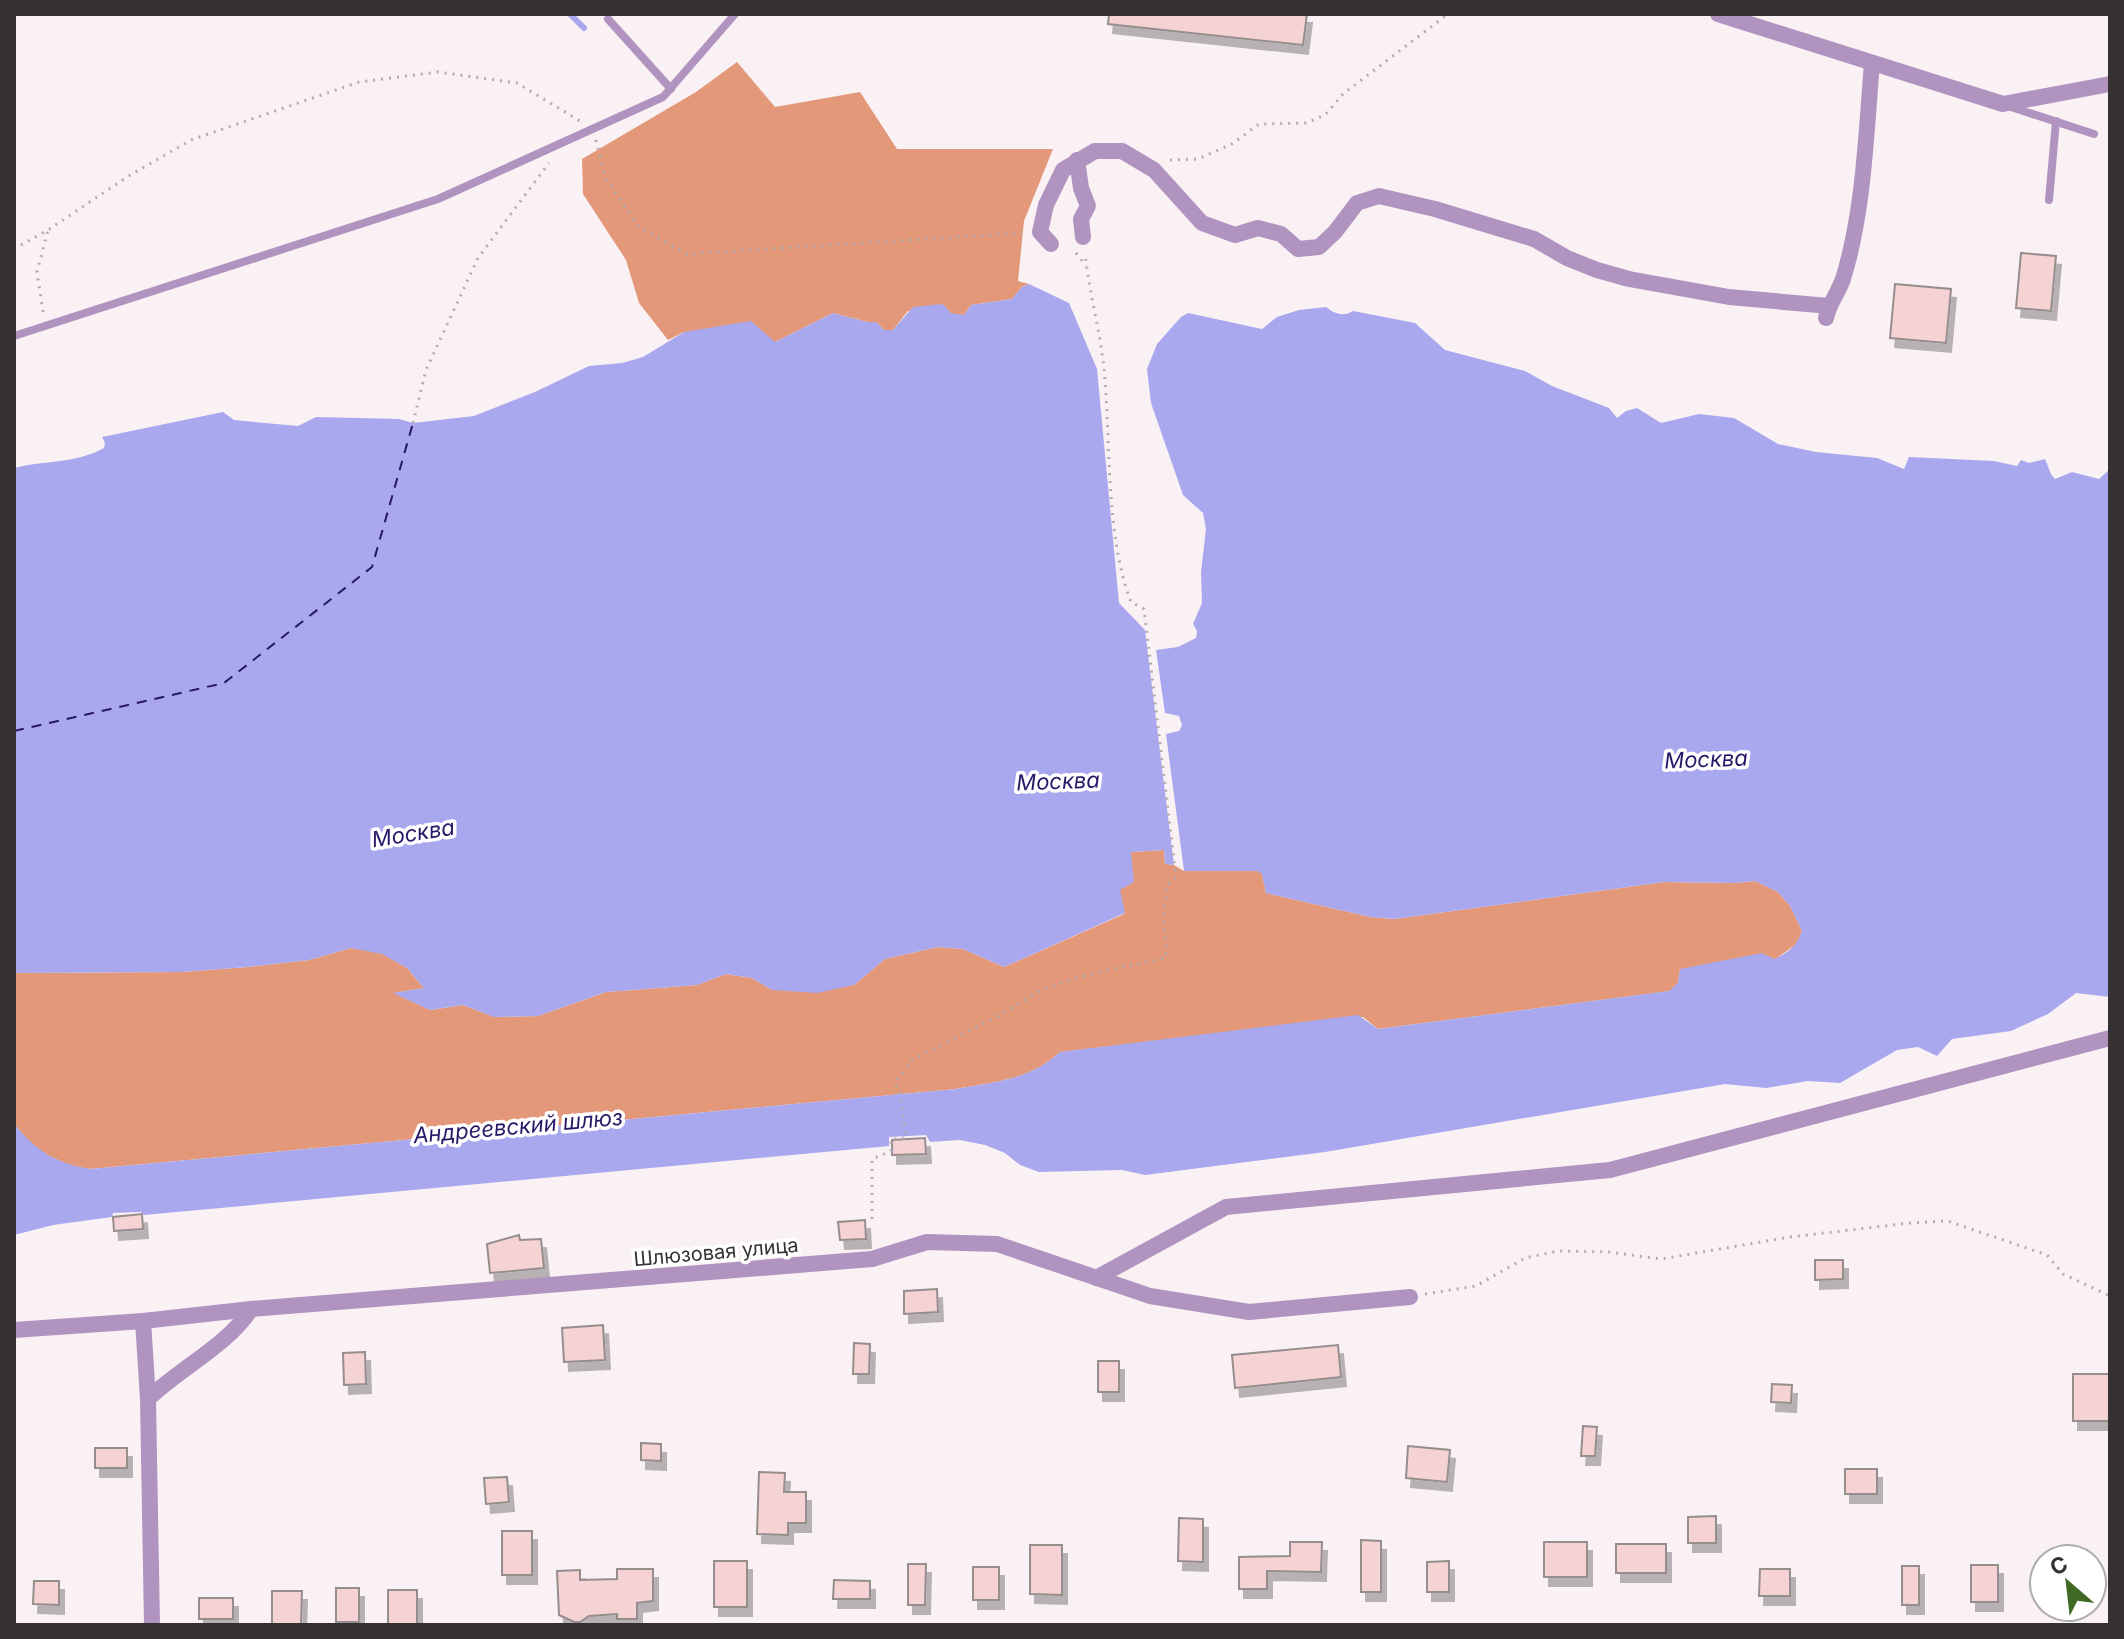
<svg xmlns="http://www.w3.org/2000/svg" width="2124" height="1639" font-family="Inter,sans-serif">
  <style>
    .forest { fill: #e39979 }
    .water { fill: #a9a8ee }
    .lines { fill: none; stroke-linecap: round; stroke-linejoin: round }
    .stream { stroke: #a9a8ee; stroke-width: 6 }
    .ferry { stroke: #281867; stroke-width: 2; stroke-dasharray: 10 8; stroke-linecap: butt }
    .building { fill: #f5d2d4; stroke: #968d8d; stroke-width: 2; filter: url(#shadow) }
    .path { stroke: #b3acaf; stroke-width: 3; stroke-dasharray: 2 6; stroke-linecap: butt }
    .service { stroke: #b193c0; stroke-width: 8 }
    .minor { stroke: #b193c0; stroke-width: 16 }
    .labels { text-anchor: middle; stroke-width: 7; stroke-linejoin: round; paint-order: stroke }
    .street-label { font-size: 20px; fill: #353133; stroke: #fff }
    .water-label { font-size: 22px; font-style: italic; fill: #281867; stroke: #fff }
  </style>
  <defs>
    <filter id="shadow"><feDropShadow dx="5" dy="9" stdDeviation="0" flood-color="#0004"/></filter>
  </defs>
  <rect width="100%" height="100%" fill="#faf1f5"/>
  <g class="forest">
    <polygon points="737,62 775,107 860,92 897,149 1053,149 1024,221 1018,281 1029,284 1022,287 1012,299 971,305 964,315 908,311 893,330 884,330 876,322 867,322 833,313 775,342 684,332 668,340 639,303 626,260 583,194 582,159 696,92"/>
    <path d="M1164 850 1165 864 1174 865 1184 871H1257L1262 873 1266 893 1371 917 1394 919 1664 882 1737 883 1755 881 1778 892 1790 906 1802 931 1798 943 1774 960 1680 970 1678 983 1670 991 1378 1029 1363 1017 1060 1052C1030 1080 995 1082 956 1089L90 1169 72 1166 47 1155 32 1145 14 1124V973L181 972 248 967 309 960 351 948 382 953 407 968 424 988 394 993 430 1010 463 1005 494 1017 538 1016 606 992 697 985 726 974 752 978 772 990 854 985 885 959 938 947 963 949 1004 967 1124 914 1119 890 1131 852Z"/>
  </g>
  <g class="water">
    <path d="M1029 284 1069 303 1097 369 1119 603 1145 630 1174 865 1165 864 1164 850 1131 852 1134 882 1120 890 1125 913 1004 967 963 949 938 947 885 959 854 985 817 993 772 990 752 978 726 974 697 985 606 992 538 1016 494 1017 463 1005 430 1010 393 993 424 988 407 968 382 954 351 948 309 960 248 967 181 972 14 973V468C45 460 75 464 104 448L105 443 102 437 223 412 234 420 298 426 316 417 399 419 413 423 474 416 535 392 589 366 622 363 643 357 684 332 751 321 775 342 833 313 867 322H876L884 330H893L913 307 943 304 951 313 964 315 971 305 1012 299 1022 287Z"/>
    <path d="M1326 307C1335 314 1343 317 1353 311L1415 323 1445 350 1525 371 1552 386 1609 408 1617 418 1626 411 1637 408 1661 423 1699 414 1734 418 1778 444 1816 452 1877 458 1904 469 1909 457 1994 461 2017 466 2021 460 2029 463 2045 459 2051 474 2055 479 2072 472 2099 479 2110 469V997L2076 993 2048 1014 2011 1031 1952 1039 1937 1056 1918 1047 1897 1050 1840 1083 1808 1081 1766 1088 1725 1084 1325 1152 1145 1175 1122 1170 1039 1172 1020 1165 1005 1153 985 1145 960 1140 930 1142 926 1135 889 1137V1146L144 1215 141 1212 113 1213 112 1217 53 1225 14 1235V1124C37 1151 55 1163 90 1169L956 1089C995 1082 1030 1080 1060 1052L1358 1015 1378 1029 1669 991 1678 983 1680 969 1762 953 1774 959C1788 953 1797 946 1802 931L1790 906 1778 892 1755 881 1737 883 1664 882 1394 919 1371 917 1266 893 1262 874 1257 871H1184L1166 734 1179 731 1182 725 1179 716 1165 713 1156 650 1178 647 1196 638 1197 631 1193 624 1202 603 1201 572 1206 529 1203 513 1183 495 1151 403 1147 369 1157 344 1181 317 1188 313 1262 329 1277 317 1299 310Z"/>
  </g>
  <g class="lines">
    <polyline class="stream" points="570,14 584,28"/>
    <polyline class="ferry" points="14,731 224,683 372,567 413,423"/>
  </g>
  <g class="building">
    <polygon points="1109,14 1307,14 1303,45 1108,24"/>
    <polygon points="2021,253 2056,256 2051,311 2016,308"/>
    <polygon points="1895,284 1951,289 1946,343 1890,338"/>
    <polygon points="925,1138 926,1154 892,1155 892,1140"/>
    <polygon points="142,1214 143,1229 114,1231 113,1217"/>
    <polygon points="865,1220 866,1239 840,1240 838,1222"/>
    <polygon points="519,1235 520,1240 541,1239 544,1268 490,1273 487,1244"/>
    <polygon points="1815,1260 1843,1260 1843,1279 1815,1280"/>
    <polygon points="937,1289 938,1312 904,1314 904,1291"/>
    <polygon points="603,1325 605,1360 564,1362 562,1328"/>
    <polygon points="854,1343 870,1344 869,1374 853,1374"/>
    <polygon points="1338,1345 1341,1377 1235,1388 1232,1355"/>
    <polygon points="365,1352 366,1384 344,1385 343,1353"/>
    <rect x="1098" y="1361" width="21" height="31"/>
    <rect x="2073" y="1374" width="37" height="47"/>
    <polygon points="1772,1384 1792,1385 1791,1403 1771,1402"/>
    <polygon points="1583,1426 1597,1427 1595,1456 1581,1456"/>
    <polygon points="641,1443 661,1444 661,1461 641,1460"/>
    <polygon points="1408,1446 1450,1450 1447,1482 1406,1478"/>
    <rect x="95" y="1448" width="32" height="20"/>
    <rect x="1845" y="1469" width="32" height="25"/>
    <polygon points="759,1472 785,1473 784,1492 806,1492 806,1523 788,1523 788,1535 757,1534"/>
    <polygon points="507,1477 509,1502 486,1504 484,1478"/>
    <polygon points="1716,1516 1716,1543 1688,1543 1688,1517"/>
    <polygon points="1179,1518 1203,1519 1203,1562 1178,1561"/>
    <rect x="502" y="1531" width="30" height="44"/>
    <polygon points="1361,1540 1381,1541 1381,1592 1361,1592"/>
    <polygon points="1290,1542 1322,1542 1321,1572 1267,1571 1267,1589 1239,1589 1239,1557 1290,1556"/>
    <rect x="1544" y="1542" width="43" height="35"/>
    <rect x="1616" y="1544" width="50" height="29"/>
    <polygon points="1030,1545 1062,1545 1062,1595 1030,1594"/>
    <rect x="714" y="1561" width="33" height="46"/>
    <polygon points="1449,1561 1449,1592 1427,1592 1427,1562"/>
    <polygon points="908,1564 926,1564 925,1605 908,1605"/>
    <rect x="1971" y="1565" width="27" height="37"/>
    <rect x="1902" y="1566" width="17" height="39"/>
    <rect x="973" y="1567" width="26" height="33"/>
    <polygon points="617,1569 653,1569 653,1601 637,1603 637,1619 617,1619 617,1614 589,1616 580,1622 574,1622 559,1615 557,1571 580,1570 580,1580 617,1579"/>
    <polygon points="1760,1569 1790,1569 1790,1596 1759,1596"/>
    <polygon points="834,1580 870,1581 870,1599 833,1599"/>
    <polygon points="34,1581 59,1581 59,1605 33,1604"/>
    <rect x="336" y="1588" width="23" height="34"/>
    <rect x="388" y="1590" width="29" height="34"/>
    <polygon points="272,1591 302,1591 301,1625 272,1625"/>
    <rect x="199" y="1598" width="34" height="21"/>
  </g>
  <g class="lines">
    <g class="path">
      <polyline points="596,140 605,177 638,226 687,254 1022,233"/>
      <polyline points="1170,160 1198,159 1232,144 1259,124 1306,123 1325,115 1343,94 1448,14"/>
      <polyline points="14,249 48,230 127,177 191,140 359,82 438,72 517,83 580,121"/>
      <polyline points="1076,253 1086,266"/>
      <polyline points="43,312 37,272 48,230"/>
      <polyline points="413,423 426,370 478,258 549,163"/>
      <path d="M872 1219V1159L891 1151V1139L906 1138 900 1093 895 1083 912 1060 995 1018 1041 990 1093 973 1166 958 1164 913 1167 885 1176 877 1144 609 1131 602C1105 534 1111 442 1104 369 1100 330 1089 292 1085 253"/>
      <polyline points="1425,1294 1476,1286 1525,1258 1558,1251 1609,1252 1661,1259 1790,1237 1910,1223 1948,1221 2047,1255 2063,1274 2110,1296"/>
    </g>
    <g class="service">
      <polyline points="608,19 671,89"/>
      <polyline points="2011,107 2094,134"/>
      <polyline points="2049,200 2056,121"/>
      <polyline points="14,336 438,199 663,97 735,14"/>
    </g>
    <g class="minor">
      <polyline points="1718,14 2003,104 2110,84"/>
      <polyline points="1077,160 1081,188 1088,206 1081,219 1083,237"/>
      <polyline points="1051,244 1040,232 1046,205 1063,170 1095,151 1122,151 1154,170 1202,223 1235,235 1258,228 1281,234 1298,249 1319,247 1335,232 1357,203 1379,196 1435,209 1534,239 1567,258 1597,270 1629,279 1729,297 1829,306"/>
      <path d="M1826 318C1829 304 1838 293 1843 279 1864 211 1866 134 1872 63"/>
      <polyline points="1096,1278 1226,1207 1610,1170 2110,1038"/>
      <polyline points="143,1321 148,1399 152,1625"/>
      <polyline points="14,1330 143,1321 251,1309 872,1259 927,1242 997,1244 1150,1296 1249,1312 1410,1297"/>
      <path d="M148 1399C180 1368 227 1346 251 1309"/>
    </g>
  </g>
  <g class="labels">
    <g class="street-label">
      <text transform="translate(716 1252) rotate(-5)" y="7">Шлюзовая улица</text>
    </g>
    <g class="water-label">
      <text transform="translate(1706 759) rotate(-2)" y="8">Москва</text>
      <text transform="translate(1058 781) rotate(-2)" y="8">Москва</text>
      <text transform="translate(413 833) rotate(-9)" y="8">Москва</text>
      <text transform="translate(518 1126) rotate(-5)" y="8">Андреевский шлюз</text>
    </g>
  </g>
  <rect width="2124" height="1639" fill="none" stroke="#353133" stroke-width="32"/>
  <g transform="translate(2068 1583) rotate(332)"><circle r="38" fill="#ffffff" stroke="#aeadad" stroke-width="2"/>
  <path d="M0-6L14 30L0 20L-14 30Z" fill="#406925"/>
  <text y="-12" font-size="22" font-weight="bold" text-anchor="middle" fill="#353133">С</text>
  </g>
</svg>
